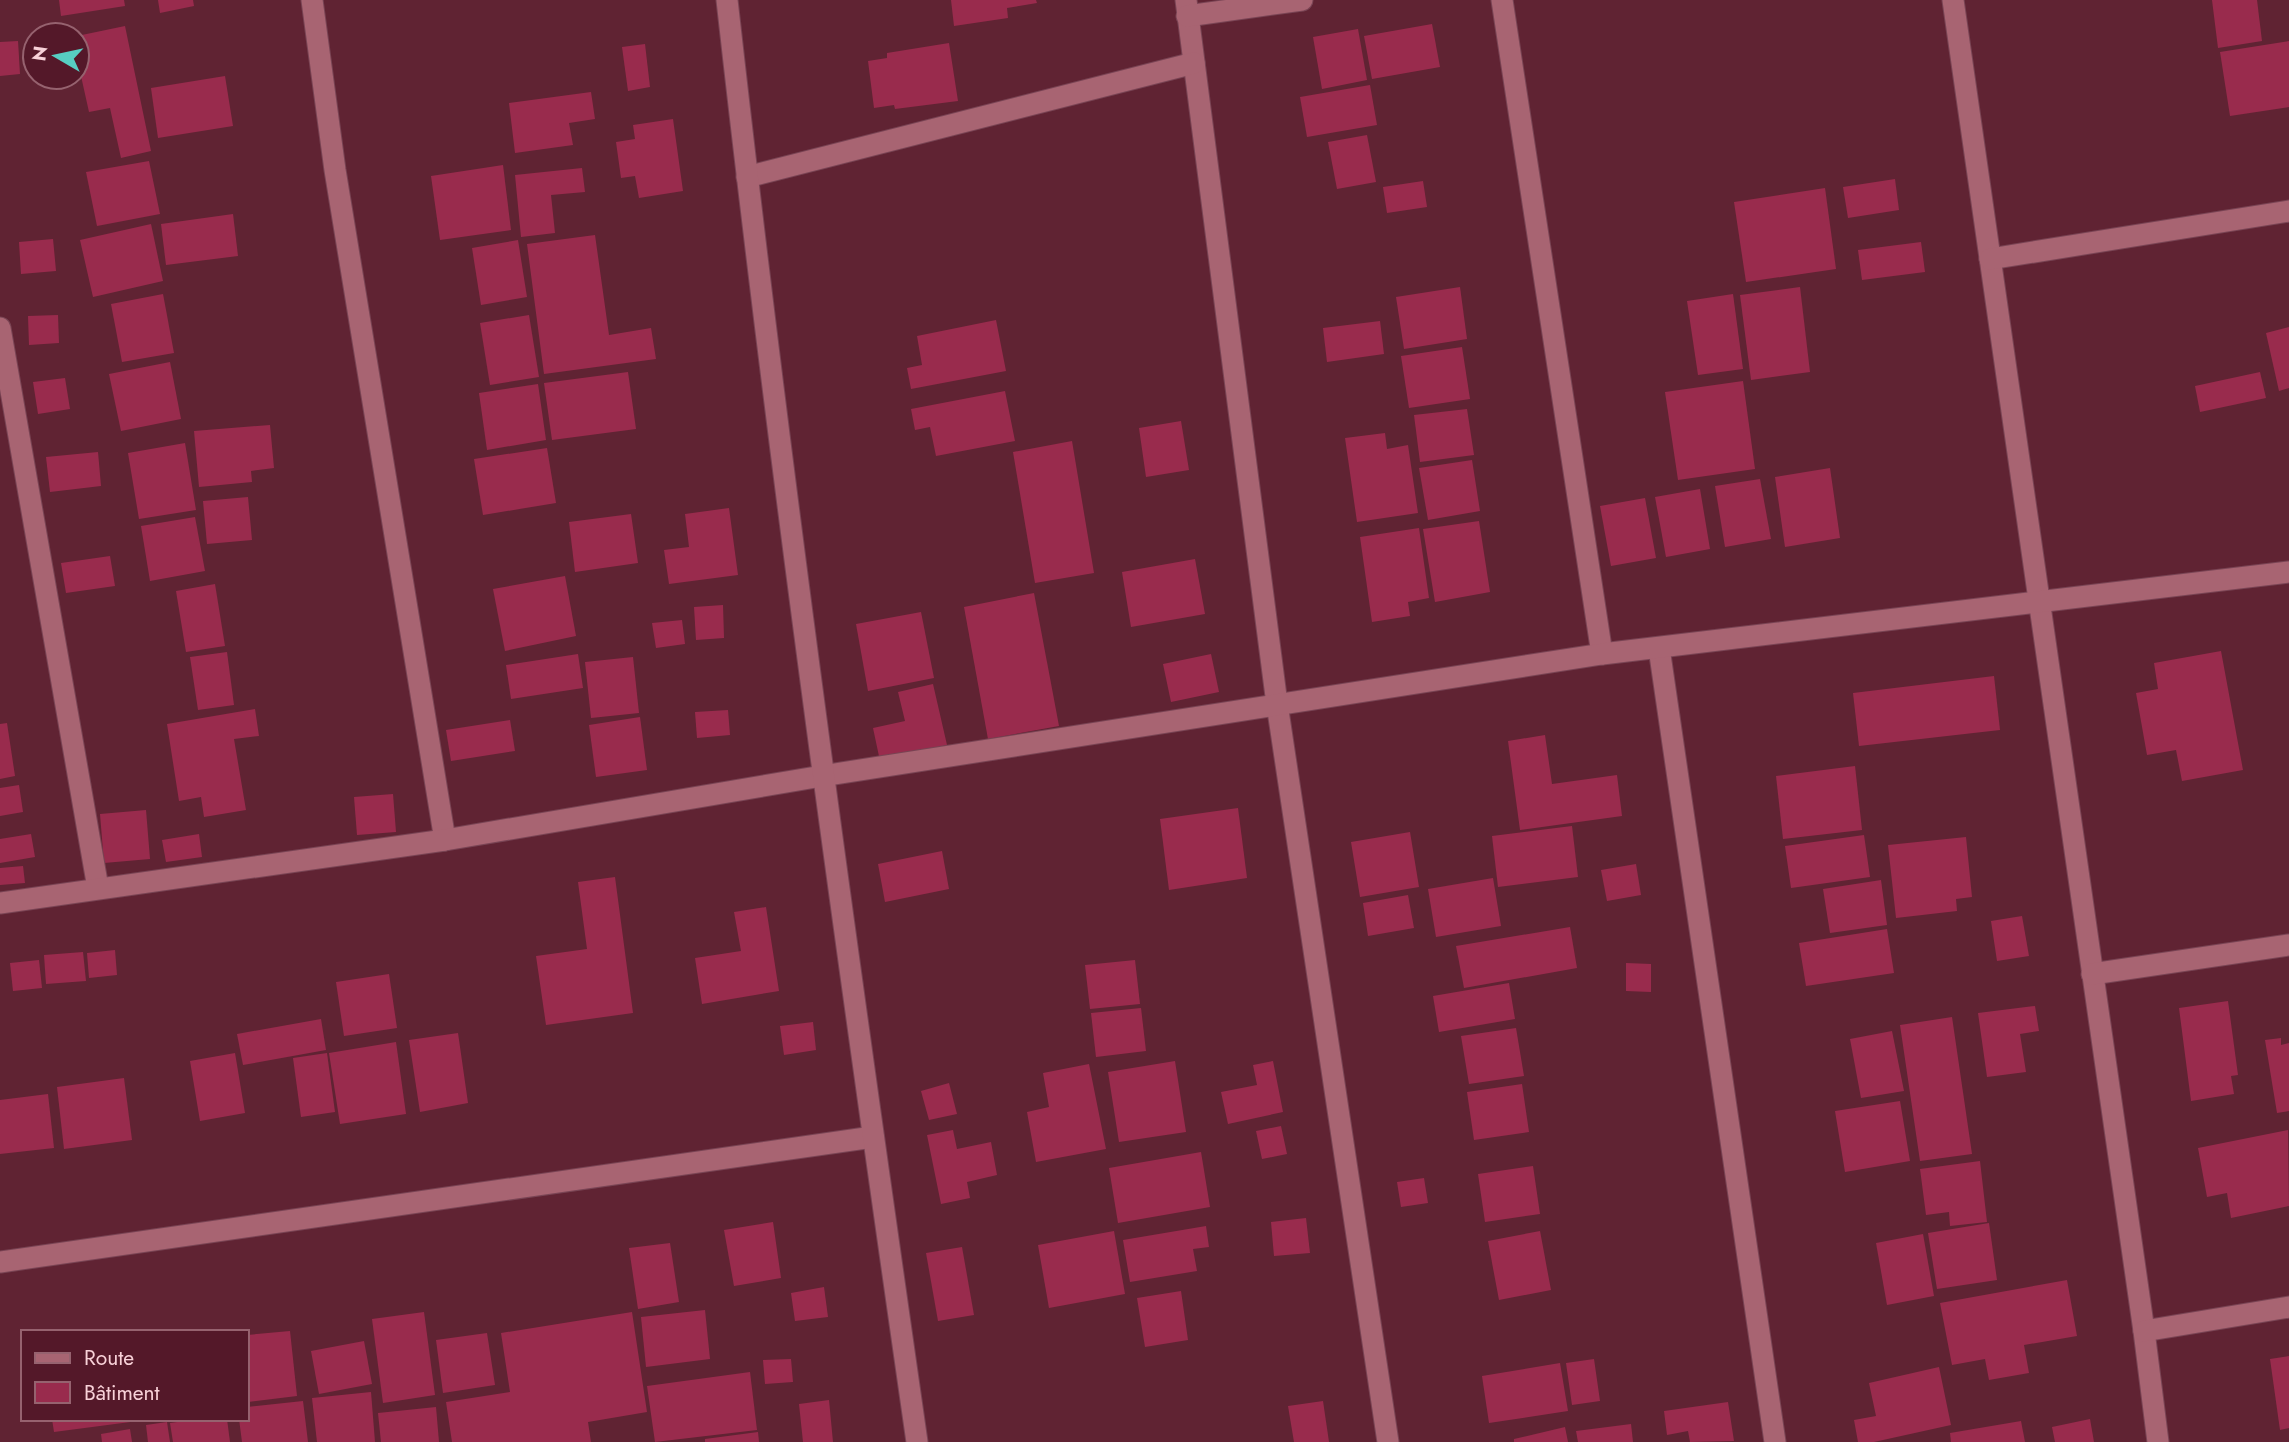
<svg xmlns="http://www.w3.org/2000/svg" width="2289" height="1442" font-family="Jost,sans-serif">
  <style>
    .building { fill: #992b4d }
    .lines { fill: none; stroke-linecap: round; stroke-linejoin: round }
    .minor-casing { stroke: #794454; stroke-width: 23 }
    .tertiary-casing { stroke: #794454; stroke-width: 23 }
    .minor { stroke: #a86472; stroke-width: 21 }
    .tertiary { stroke: #a86472; stroke-width: 21 }
  </style>
  <rect width="100%" height="100%" fill="#602333"/>
  <g class="building">
    <polygon points="59,0 124,0 125,6 61,16"/>
    <polygon points="158,0 193,0 194,6 160,13"/>
    <polygon points="951,0 1036,0 1037,3 1007,8 1008,18 954,26"/>
    <polygon points="2212,0 2257,0 2262,41 2218,48"/>
    <polygon points="1432,24 1440,67 1372,79 1364,36"/>
    <polygon points="125,26 151,151 121,158 110,108 89,112 77,58 77,36"/>
    <polygon points="1358,29 1367,80 1322,89 1313,37"/>
    <polygon points="18,41 20,74 0,76 0,42"/>
    <polygon points="2289,41 2289,107 2230,116 2220,52"/>
    <polygon points="949,43 958,101 895,109 894,105 874,108 868,61 887,58 887,53"/>
    <polygon points="645,44 650,87 628,91 622,47"/>
    <polygon points="225,76 233,126 158,138 151,88"/>
    <polygon points="1370,85 1377,125 1307,137 1300,97"/>
    <polygon points="591,92 595,119 569,123 573,145 515,153 509,103"/>
    <polygon points="673,119 683,191 639,198 635,176 621,178 616,142 635,139 633,125"/>
    <polygon points="1367,135 1376,182 1337,189 1328,142"/>
    <polygon points="149,161 160,214 97,226 86,172"/>
    <polygon points="503,165 511,230 440,240 431,176"/>
    <polygon points="582,168 585,192 551,195 555,233 521,237 515,175"/>
    <polygon points="1895,179 1899,210 1848,218 1843,187"/>
    <polygon points="1423,181 1427,207 1387,213 1383,187"/>
    <polygon points="1825,188 1836,269 1746,282 1734,202"/>
    <polygon points="233,214 238,256 166,265 161,224"/>
    <polygon points="151,224 163,281 93,297 80,240"/>
    <polygon points="595,235 609,335 651,328 656,359 544,374 527,244"/>
    <polygon points="53,239 56,271 21,274 19,242"/>
    <polygon points="518,240 527,297 481,305 472,248"/>
    <polygon points="1921,242 1925,272 1862,280 1858,250"/>
    <polygon points="1460,287 1467,339 1404,349 1396,297"/>
    <polygon points="1800,287 1810,372 1751,380 1740,295"/>
    <polygon points="163,294 174,353 122,362 111,304"/>
    <polygon points="1733,294 1743,369 1698,375 1687,301"/>
    <polygon points="58,315 59,343 29,345 28,316"/>
    <polygon points="529,315 539,377 490,385 480,323"/>
    <polygon points="996,320 1006,371 911,389 907,368 922,365 917,336"/>
    <polygon points="1380,321 1384,354 1327,362 1323,328"/>
    <polygon points="2289,327 2289,388 2279,391 2266,333"/>
    <polygon points="1462,347 1470,399 1409,408 1401,356"/>
    <polygon points="170,362 181,419 121,431 109,374"/>
    <polygon points="628,372 636,429 552,440 544,383"/>
    <polygon points="2260,372 2266,398 2200,412 2195,386"/>
    <polygon points="65,378 70,409 38,414 33,382"/>
    <polygon points="1743,381 1755,469 1678,480 1665,392"/>
    <polygon points="538,384 546,440 487,450 479,393"/>
    <polygon points="1005,391 1015,441 936,456 930,427 915,430 911,409"/>
    <polygon points="1467,409 1474,455 1420,462 1414,415"/>
    <polygon points="1181,421 1189,470 1146,477 1139,428"/>
    <polygon points="270,425 274,468 251,471 252,482 199,487 194,431"/>
    <polygon points="1385,433 1387,449 1408,445 1418,513 1357,522 1345,438"/>
    <polygon points="1072,441 1094,573 1035,583 1013,452"/>
    <polygon points="185,443 196,510 139,519 128,453"/>
    <polygon points="547,448 556,503 483,515 474,459"/>
    <polygon points="98,452 101,486 50,492 46,457"/>
    <polygon points="1472,460 1480,511 1428,520 1419,468"/>
    <polygon points="1830,468 1840,538 1785,547 1775,477"/>
    <polygon points="1760,479 1771,539 1725,547 1715,486"/>
    <polygon points="1700,489 1710,549 1666,557 1655,497"/>
    <polygon points="248,497 252,540 207,544 203,501"/>
    <polygon points="1645,498 1656,558 1611,566 1600,506"/>
    <polygon points="729,508 738,575 669,584 664,550 689,547 685,514"/>
    <polygon points="631,514 638,563 575,572 569,522"/>
    <polygon points="195,517 205,571 150,581 141,526"/>
    <polygon points="1479,521 1490,592 1435,602 1423,529"/>
    <polygon points="1419,528 1429,598 1408,602 1410,616 1372,622 1360,537"/>
    <polygon points="110,556 115,586 66,593 61,563"/>
    <polygon points="1195,559 1205,614 1131,627 1122,572"/>
    <polygon points="565,576 576,636 505,651 493,589"/>
    <polygon points="215,584 225,646 186,652 176,591"/>
    <polygon points="1034,593 1059,726 988,739 964,607"/>
    <polygon points="723,605 724,638 696,640 694,607"/>
    <polygon points="921,612 934,678 868,691 856,624"/>
    <polygon points="682,620 685,644 656,648 652,623"/>
    <polygon points="2221,651 2243,770 2182,781 2176,750 2147,755 2136,693 2158,689 2154,663"/>
    <polygon points="227,652 234,705 198,710 190,657"/>
    <polygon points="578,654 583,688 511,699 506,665"/>
    <polygon points="1211,654 1219,692 1171,702 1163,664"/>
    <polygon points="633,657 639,713 591,718 585,662"/>
    <polygon points="1994,676 2000,730 1859,746 1853,693"/>
    <polygon points="933,684 947,745 880,761 873,728 905,721 898,692"/>
    <polygon points="255,709 259,736 234,739 246,810 204,817 201,797 179,801 167,724"/>
    <polygon points="728,710 730,735 697,738 695,712"/>
    <polygon points="640,717 647,770 596,777 589,725"/>
    <polygon points="510,720 515,751 451,761 446,730"/>
    <polygon points="7,723 15,776 0,779 0,724"/>
    <polygon points="1545,735 1552,784 1617,775 1622,816 1520,830 1508,741"/>
    <polygon points="1855,766 1862,830 1783,839 1776,776"/>
    <polygon points="19,785 23,812 0,816 0,788"/>
    <polygon points="393,794 396,832 357,835 354,797"/>
    <polygon points="1238,808 1247,878 1169,890 1160,819"/>
    <polygon points="146,810 150,859 104,863 100,814"/>
    <polygon points="1572,826 1578,877 1498,887 1492,836"/>
    <polygon points="1410,832 1419,887 1360,897 1351,842"/>
    <polygon points="31,834 35,857 0,863 0,839"/>
    <polygon points="199,834 202,857 166,862 162,840"/>
    <polygon points="1864,835 1870,877 1791,888 1785,846"/>
    <polygon points="1966,837 1972,897 1956,899 1957,911 1896,918 1888,845"/>
    <polygon points="942,851 949,889 885,902 878,864"/>
    <polygon points="1636,864 1641,895 1607,901 1601,870"/>
    <polygon points="23,866 25,883 0,885 0,868"/>
    <polygon points="615,877 633,1013 546,1025 536,956 587,949 578,882"/>
    <polygon points="1493,878 1501,926 1436,937 1428,889"/>
    <polygon points="1881,880 1887,925 1830,933 1823,889"/>
    <polygon points="1408,895 1414,928 1368,936 1363,903"/>
    <polygon points="766,907 779,991 702,1004 695,958 741,951 734,912"/>
    <polygon points="2022,916 2029,956 1997,961 1991,921"/>
    <polygon points="1570,927 1577,968 1464,988 1456,946"/>
    <polygon points="1887,929 1894,973 1806,986 1799,943"/>
    <polygon points="115,950 117,975 89,978 87,953"/>
    <polygon points="83,952 86,981 46,984 44,955"/>
    <polygon points="39,960 42,988 13,991 10,963"/>
    <polygon points="1135,960 1140,1004 1090,1009 1085,965"/>
    <polygon points="1626,963 1651,964 1651,992 1626,991"/>
    <polygon points="389,974 397,1028 344,1036 336,982"/>
    <polygon points="1509,983 1515,1019 1439,1032 1433,996"/>
    <polygon points="2228,1001 2238,1075 2231,1076 2234,1094 2191,1101 2179,1008"/>
    <polygon points="2035,1006 2039,1031 2020,1034 2026,1072 1987,1077 1978,1013"/>
    <polygon points="1141,1008 1146,1051 1096,1057 1091,1013"/>
    <polygon points="1952,1017 1972,1154 1920,1161 1900,1025"/>
    <polygon points="321,1019 326,1050 243,1065 237,1034"/>
    <polygon points="813,1022 816,1050 784,1055 780,1026"/>
    <polygon points="1516,1028 1524,1076 1469,1084 1461,1036"/>
    <polygon points="1892,1031 1904,1091 1861,1098 1850,1039"/>
    <polygon points="458,1033 468,1103 420,1112 409,1040"/>
    <polygon points="2281,1038 2281,1045 2289,1043 2289,1111 2277,1113 2265,1040"/>
    <polygon points="396,1042 406,1114 340,1124 329,1053"/>
    <polygon points="235,1053 245,1113 200,1121 190,1061"/>
    <polygon points="327,1053 335,1112 301,1117 293,1058"/>
    <polygon points="1175,1061 1186,1132 1119,1142 1108,1072"/>
    <polygon points="1273,1061 1283,1112 1228,1124 1221,1092 1257,1085 1253,1065"/>
    <polygon points="1089,1064 1106,1149 1036,1162 1027,1112 1049,1107 1043,1073"/>
    <polygon points="124,1078 132,1140 64,1149 57,1087"/>
    <polygon points="949,1083 957,1114 929,1120 921,1091"/>
    <polygon points="1522,1084 1529,1132 1474,1140 1467,1092"/>
    <polygon points="48,1094 54,1148 0,1154 0,1100"/>
    <polygon points="1900,1101 1910,1161 1845,1172 1835,1111"/>
    <polygon points="1281,1126 1287,1154 1262,1159 1256,1131"/>
    <polygon points="953,1130 957,1149 991,1142 997,1175 967,1182 970,1198 941,1204 927,1135"/>
    <polygon points="2288,1130 2289,1206 2231,1218 2227,1193 2207,1197 2198,1148"/>
    <polygon points="1201,1152 1210,1207 1118,1223 1109,1168"/>
    <polygon points="1980,1161 1987,1222 1950,1226 1949,1212 1926,1215 1920,1169"/>
    <polygon points="1533,1166 1540,1214 1485,1222 1478,1174"/>
    <polygon points="1424,1178 1428,1203 1401,1207 1397,1182"/>
    <polygon points="1306,1218 1310,1253 1274,1256 1271,1222"/>
    <polygon points="773,1222 781,1278 734,1286 724,1230"/>
    <polygon points="1989,1223 1997,1280 1937,1289 1928,1233"/>
    <polygon points="1206,1226 1209,1247 1193,1249 1197,1271 1130,1282 1123,1240"/>
    <polygon points="1114,1231 1125,1294 1049,1308 1038,1245"/>
    <polygon points="1540,1231 1551,1290 1499,1300 1488,1241"/>
    <polygon points="1923,1234 1934,1296 1887,1305 1876,1243"/>
    <polygon points="670,1243 679,1302 638,1309 629,1248"/>
    <polygon points="962,1247 974,1315 938,1321 926,1253"/>
    <polygon points="2067,1280 2077,1336 2024,1345 2029,1373 1989,1380 1985,1359 1952,1365 1940,1303"/>
    <polygon points="824,1287 828,1317 795,1321 791,1293"/>
    <polygon points="1181,1291 1188,1340 1145,1347 1137,1298"/>
    <polygon points="705,1310 710,1359 646,1367 641,1317"/>
    <polygon points="424,1312 435,1395 383,1403 372,1319"/>
    <polygon points="632,1312 647,1412 588,1422 591,1442 452,1442 446,1402 510,1392 501,1333"/>
    <polygon points="290,1331 297,1396 248,1402 247,1335"/>
    <polygon points="487,1333 495,1385 443,1393 436,1340"/>
    <polygon points="364,1341 372,1384 319,1394 311,1351"/>
    <polygon points="2289,1356 2289,1428 2280,1430 2270,1359"/>
    <polygon points="791,1359 793,1382 765,1384 763,1360"/>
    <polygon points="1594,1359 1600,1401 1572,1405 1566,1363"/>
    <polygon points="1560,1363 1568,1411 1489,1423 1482,1376"/>
    <polygon points="1939,1367 1951,1425 1874,1442 1858,1442 1854,1420 1876,1416 1869,1383"/>
    <polygon points="750,1372 757,1430 655,1442 647,1386"/>
    <polygon points="371,1392 375,1442 317,1442 312,1398"/>
    <polygon points="829,1400 833,1442 803,1442 799,1404"/>
    <polygon points="303,1401 308,1442 242,1442 239,1419 247,1419 247,1407"/>
    <polygon points="1323,1401 1329,1442 1294,1442 1288,1406"/>
    <polygon points="1728,1402 1734,1441 1690,1442 1688,1431 1667,1435 1664,1411"/>
    <polygon points="436,1407 439,1442 381,1442 378,1413"/>
    <polygon points="52,1419 138,1419 138,1421 54,1432"/>
    <polygon points="199,1419 227,1419 230,1442 173,1442 170,1423"/>
    <polygon points="2090,1419 2094,1442 2055,1442 2052,1427"/>
    <polygon points="2021,1421 2025,1442 1951,1442 1950,1433"/>
    <polygon points="167,1422 170,1442 148,1442 146,1425"/>
    <polygon points="1631,1424 1633,1442 1578,1442 1576,1431"/>
    <polygon points="1565,1427 1568,1442 1514,1442 1514,1439"/>
    <polygon points="130,1429 132,1442 102,1442 101,1434"/>
    <polygon points="758,1432 759,1442 705,1442 705,1439"/>
  </g>
  <g class="lines">
    <defs>
      <g id="minor">
        <polyline points="312,0 335,170 445,840"/>
        <polyline points="1186,0 1277,704 1388,1442"/>
        <polyline points="1502,0 1602,654"/>
        <polyline points="1953,0 2144,1331 2158,1442"/>
        <polyline points="1187,16 1302,0"/>
        <polyline points="747,177 1194,63"/>
        <polyline points="1990,259 2289,211"/>
        <polyline points="0,328 98,888"/>
        <polyline points="1659,648 1775,1442"/>
        <polyline points="0,903 445,840 822,776 1602,654 2289,572"/>
        <polyline points="2092,974 2289,945"/>
        <polyline points="0,1262 873,1137"/>
        <polyline points="2144,1331 2289,1307"/>
      </g>
      <path id="tertiary" d="M727 0C781 482 848 962 917 1442"/>
    </defs>
    <use href="#minor" class="minor-casing"/>
    <use href="#tertiary" class="tertiary-casing"/>
    <use href="#minor" class="minor"/>
    <use href="#tertiary" class="tertiary"/>
  </g>
  <rect x="21" y="1330" width="228" height="91" fill="#541829" stroke="#96626f" stroke-width="2"/>
  <rect x="35" y="1353" width="35" height="10" fill="#a86472" stroke="#96626f" stroke-width="2"/>
  <text x="84" y="1365" font-size="21" fill="#f8d1d8">Route</text>
  <rect x="35" y="1382" width="35" height="21" fill="#992b4d" stroke="#96626f" stroke-width="2"/>
  <text x="84" y="1400" font-size="21" fill="#f8d1d8">Bâtiment</text>
  <g transform="translate(56 56) rotate(279)"><circle r="33" fill="#541829" stroke="#96626f" stroke-width="2"/>
  <path d="M0-5L12 26L0 18L-12 26Z" fill="#57cec2"/>
  <text y="-10" font-size="19" font-weight="bold" text-anchor="middle" fill="#f8d1d8">N</text>
  </g>
</svg>
